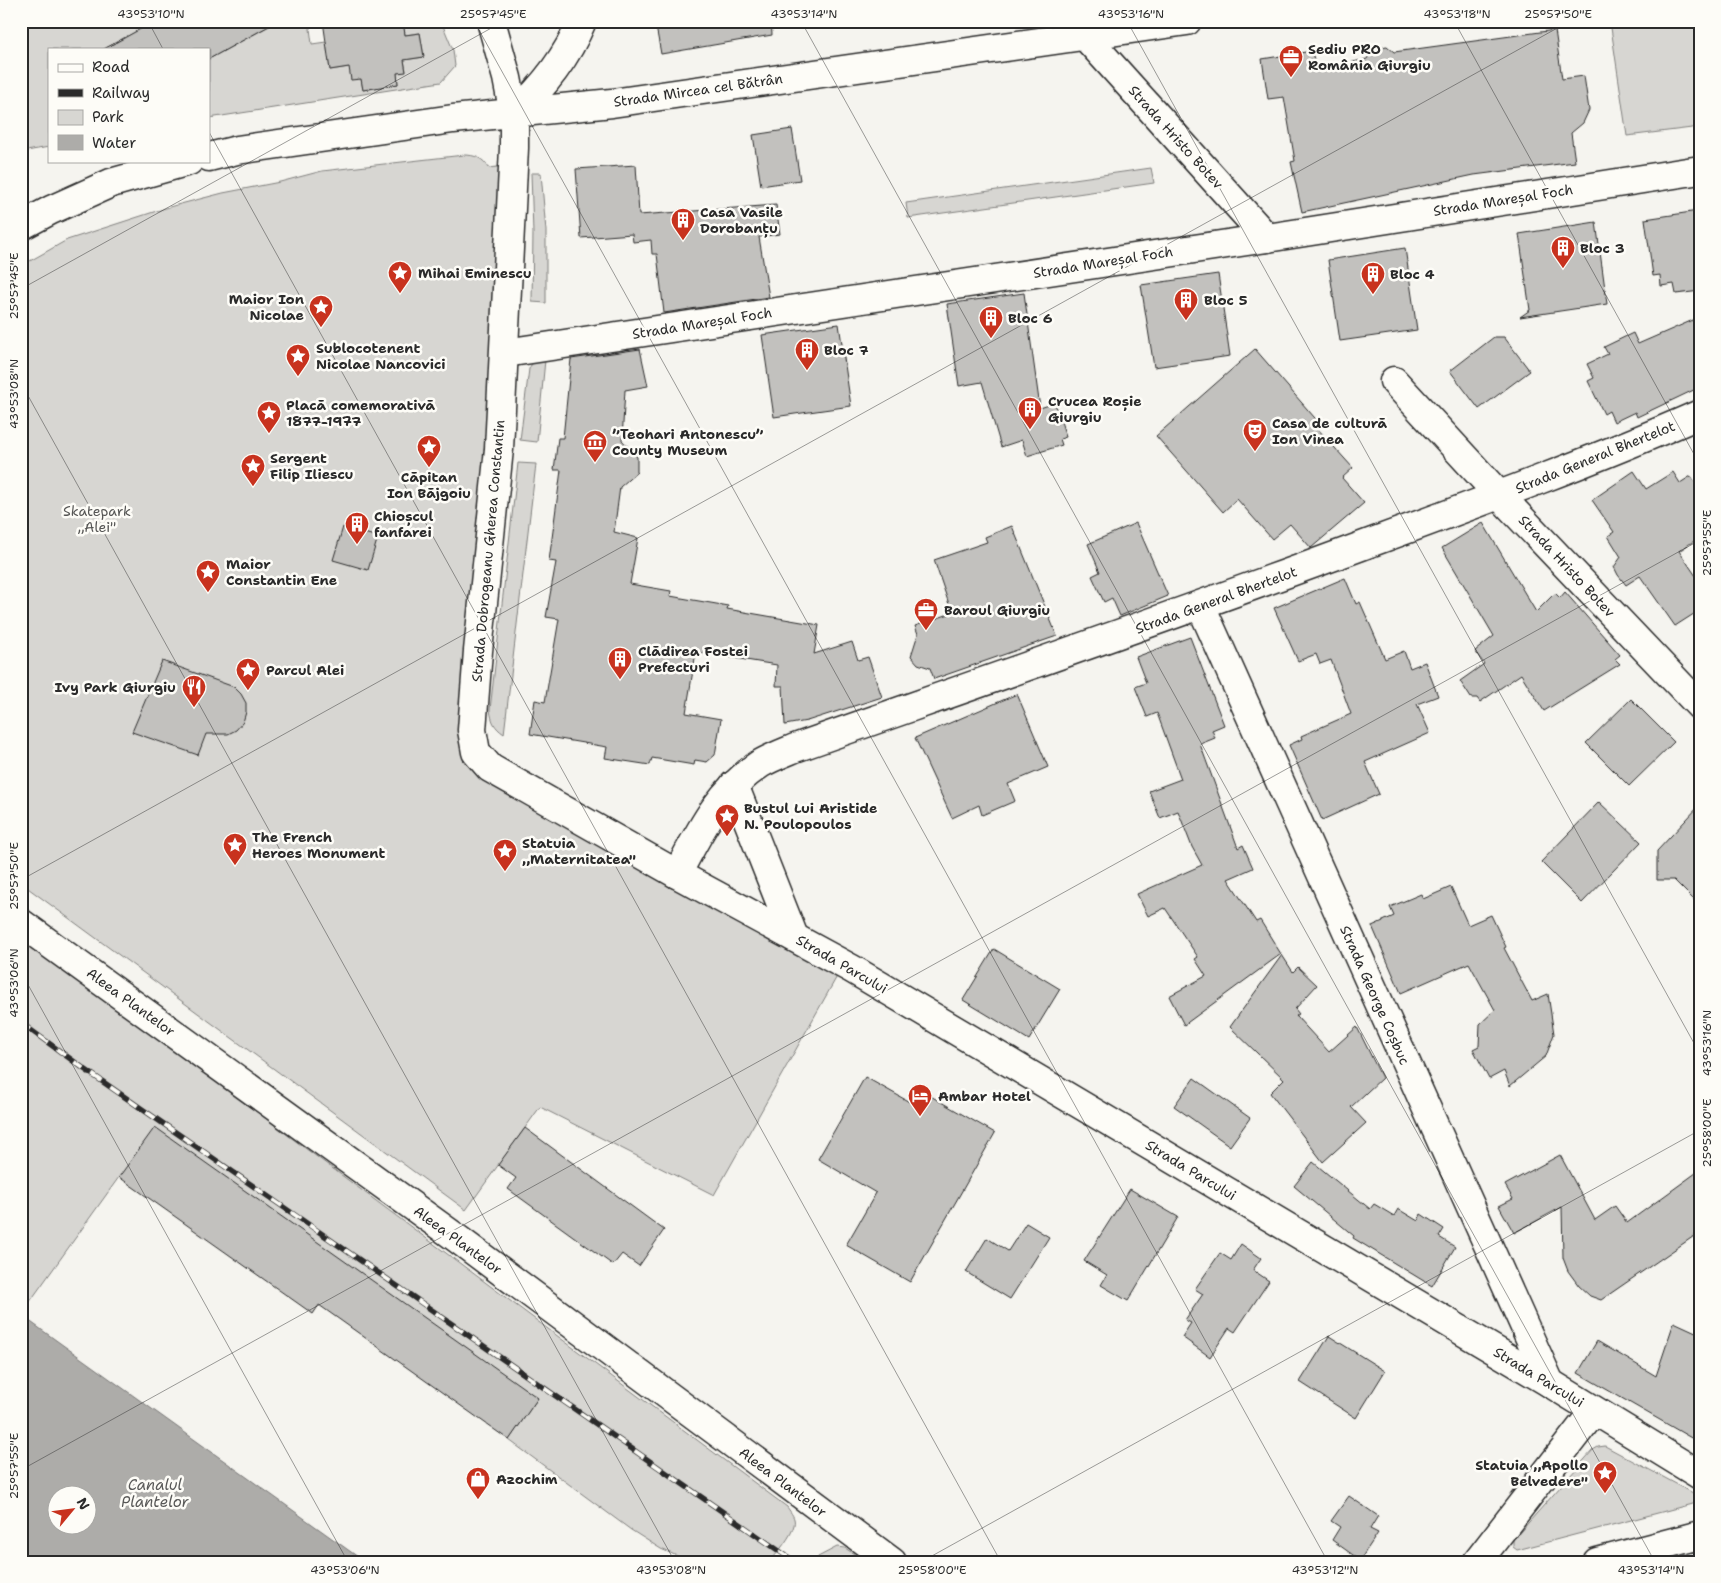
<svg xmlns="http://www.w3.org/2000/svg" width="1721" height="1583" font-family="'Shantell Sans',sans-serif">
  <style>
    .green { fill: #d7d6d2; stroke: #81807e }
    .water { fill: #adaca9; stroke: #797877; fill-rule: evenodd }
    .building { fill: #c2c1be; stroke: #2b2b2b }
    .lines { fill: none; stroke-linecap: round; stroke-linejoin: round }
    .street-casing { stroke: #2b2b2b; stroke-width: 31 }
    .secondary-casing { stroke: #2b2b2b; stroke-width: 31 }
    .street { stroke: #fdfcf7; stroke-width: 28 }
    .secondary { stroke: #fdfcf7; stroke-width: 28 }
    .rail-casing { stroke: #2b2b2b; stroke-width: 5.5 }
    .rail { stroke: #fdfcf7; stroke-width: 4; stroke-dasharray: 11; stroke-linecap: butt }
    .ticks { fill: none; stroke: #2b2b2b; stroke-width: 1; stroke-opacity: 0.45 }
    .labels { text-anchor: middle; stroke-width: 5; stroke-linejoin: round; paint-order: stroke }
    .poi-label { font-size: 14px; font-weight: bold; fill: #2b2b2b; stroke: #fdfcf7; text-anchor: start }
    .street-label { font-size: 14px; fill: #2b2b2b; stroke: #fdfcf7 }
    .park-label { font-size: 14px; fill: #565655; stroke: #fdfcf7 }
    .water-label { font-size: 15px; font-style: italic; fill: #585857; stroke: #fdfcf7 }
    .neatline { fill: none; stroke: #2b2b2b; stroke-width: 2 }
    .ticks-label { font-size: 12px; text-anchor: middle; fill: #2b2b2b }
  </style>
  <rect width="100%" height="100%" fill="#f5f4ef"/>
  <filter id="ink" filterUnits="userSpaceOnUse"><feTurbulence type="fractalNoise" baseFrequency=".02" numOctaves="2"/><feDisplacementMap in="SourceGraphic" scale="10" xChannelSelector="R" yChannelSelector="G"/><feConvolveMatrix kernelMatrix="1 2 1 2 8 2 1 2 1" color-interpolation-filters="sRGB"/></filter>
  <g filter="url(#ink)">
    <g class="green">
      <polygon points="21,21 155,21 104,49 49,49 49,147 21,152"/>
      <polygon points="272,21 309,21 312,44 326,42 330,70 349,67 361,79 363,90 398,84 397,73 406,71 404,60 424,57 420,33 405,35 403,21 441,21 453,50 455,66 441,82 209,118 209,59 273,24"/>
      <polygon points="1610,21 1700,21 1700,127 1627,136"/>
      <path d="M464 155C475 155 483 158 489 168L514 165 476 752 844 964 714 1195 540 1107 466 1210 21 883V266L67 240 169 207 223 193 280 182 322 171Z"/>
      <polygon points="1151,168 1154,183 908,218 906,203"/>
      <polygon points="531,173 541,173 546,231 546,303 532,302 533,233"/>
      <path d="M545 360 537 442 520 440 529 369C532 361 537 361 545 360Z"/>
      <path d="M518 463 536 464 504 734C494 727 492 722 490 710Z"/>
      <path d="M21 939 199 1069 787 1507C791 1513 796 1518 794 1525 792 1536 777 1553 770 1562H691L661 1549 631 1530 509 1440 538 1398 119 1177 21 1314Z"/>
      <polygon points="1605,1446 1693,1493 1696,1498 1692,1504 1517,1550 1513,1547 1513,1540 1593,1450 1598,1447"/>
      <polygon points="837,1547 845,1548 866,1562 815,1562 818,1557"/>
    </g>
    <path class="water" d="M21 1315 365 1562H21ZM58 1496H88V1526H58Z"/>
    <g class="building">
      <polygon points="155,21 278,21 209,59 209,49 104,49"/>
      <polygon points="323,21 403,21 405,35 420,33 424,57 404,60 406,72 397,73 398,84 363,90 361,79 351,80 349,67 330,70"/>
      <polygon points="655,21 771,21 772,35 661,54"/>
      <polygon points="1555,30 1562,79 1584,76 1589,110 1583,123 1571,133 1575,162 1474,175 1302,212 1291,162 1295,161 1284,97 1268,99 1262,59 1312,51 1316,70 1367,59 1374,48 1387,46 1394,52"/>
      <polygon points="792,129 800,180 761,186 753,135"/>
      <polygon points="636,165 639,215 776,205 780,234 759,237 769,297 664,313 657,254 652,254 651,240 633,242 632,234 581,238 576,169"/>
      <polygon points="1698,211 1700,224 1700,291 1676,294 1674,284 1661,286 1660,275 1653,276 1645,219"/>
      <polygon points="1596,222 1607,304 1520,317 1530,310 1519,234"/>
      <polygon points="1405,248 1417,330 1340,341 1328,260"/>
      <polygon points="1218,274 1230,356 1154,367 1141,285"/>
      <polygon points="1024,293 1040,408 1055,403 1066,437 1060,439 1062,445 1027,456 1022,440 1001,447 982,382 959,386 947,304"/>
      <polygon points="1700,317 1700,387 1637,417 1635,412 1614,422 1609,411 1604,414 1588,381 1594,378 1587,364 1608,354 1604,347 1633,333 1638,344"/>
      <polygon points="839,324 851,406 774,417 762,335"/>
      <polygon points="1494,337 1504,337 1530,371 1479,409 1450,371"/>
      <polygon points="640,349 648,386 625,390 622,440 637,457 637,472 620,487 614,532 638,538 630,584 671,591 670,596 728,606 727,609 819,625 814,654 852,642 858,660 868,657 882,697 807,721 785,725 783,686 776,686 777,665 696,652 686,713 721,719 715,755 707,762 695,760 694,765 652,758 650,765 605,758 607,747 530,734 535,700 545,702 559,619 546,617 556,562 549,561 561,470 554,470 558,438 563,438 571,359"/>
      <polygon points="1255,349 1321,425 1317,428 1353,468 1342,478 1364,503 1311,548 1290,524 1272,539 1237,499 1223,512 1156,436"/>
      <polygon points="1634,471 1646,489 1673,472 1680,483 1691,476 1700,489 1700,537 1679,551 1700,582 1700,610 1675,626 1640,576 1626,585 1618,575 1614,567 1621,557 1608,536 1614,532 1592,500"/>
      <polygon points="1136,523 1168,596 1120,616 1112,598 1104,602 1092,576 1100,572 1088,544"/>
      <polygon points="1483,523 1536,612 1555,593 1560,598 1565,592 1620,655 1615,659 1620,664 1544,711 1521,674 1480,702 1477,698 1471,698 1460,681 1484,664 1475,651 1494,636 1442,548"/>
      <polygon points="1012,526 1057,636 934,679 930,668 918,664 911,656 918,634 915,626 952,613 934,560 987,542 985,537"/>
      <polygon points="343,527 378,537 368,570 333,560"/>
      <polygon points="1345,578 1356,604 1360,602 1385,659 1404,651 1410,668 1425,662 1438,696 1417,704 1430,733 1365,762 1379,794 1322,820 1289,745 1302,739 1301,736 1351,714 1331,660 1320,664 1316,654 1298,661 1274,608"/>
      <polygon points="1190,637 1224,725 1212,730 1215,738 1200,744 1238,848 1243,845 1253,868 1228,879 1256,922 1260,920 1281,954 1184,1025 1169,996 1206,976 1195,959 1198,957 1165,908 1148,916 1137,894 1202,865 1192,847 1178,811 1160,818 1149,791 1181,779 1157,713 1147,717 1135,687 1146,683 1136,657"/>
      <polygon points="162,661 234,687 241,694 246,703 246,712 243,722 236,730 228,734 206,734 198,755 132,732"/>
      <polygon points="1017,694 1048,767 1008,784 1015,801 982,815 979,805 952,818 915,738"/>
      <polygon points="1631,699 1674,742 1629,786 1586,743"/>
      <polygon points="1599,802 1641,842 1582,903 1541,862"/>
      <polygon points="1700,805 1700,906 1674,880 1657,880 1657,851"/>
      <polygon points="1451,887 1468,925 1491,915 1506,947 1504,948 1532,1001 1548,994 1554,1034 1546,1056 1510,1086 1504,1071 1489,1079 1473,1049 1479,1046 1480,1024 1495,1010 1469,963 1401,993 1372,926 1394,916 1390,907 1421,894 1423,899"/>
      <polygon points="994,949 1060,989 1029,1040 963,1000"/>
      <polygon points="1282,955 1293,972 1298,967 1317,985 1295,1009 1299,1014 1296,1016 1329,1052 1357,1027 1382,1078 1351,1107 1366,1123 1323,1162 1270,1093 1284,1079 1230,1027"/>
      <polygon points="865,1077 913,1104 920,1090 995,1133 910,1282 846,1245 876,1193 818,1159"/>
      <polygon points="1194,1078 1250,1118 1230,1146 1174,1106"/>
      <polygon points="155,1127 538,1398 509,1440 319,1305 313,1314 119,1177"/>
      <polygon points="525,1128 664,1230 639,1266 622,1254 613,1265 508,1189 516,1178 498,1165"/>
      <polygon points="1560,1155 1595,1220 1615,1206 1627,1223 1700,1170 1700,1232 1601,1300 1590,1296 1579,1286 1568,1271 1563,1258 1562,1207 1514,1233 1499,1206 1513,1199 1505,1185"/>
      <polygon points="1313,1162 1370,1209 1374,1204 1394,1216 1398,1209 1418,1221 1421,1214 1444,1229 1439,1237 1455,1247 1432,1286 1353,1238 1354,1236 1294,1186"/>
      <polygon points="1130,1189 1178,1217 1128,1301 1101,1285 1107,1275 1084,1261"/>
      <polygon points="1026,1223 1049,1237 1010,1299 966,1272 987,1238 1008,1251"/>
      <polygon points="1241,1244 1261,1258 1253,1270 1269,1281 1235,1332 1229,1328 1210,1357 1182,1337 1191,1323 1185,1320 1203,1294 1195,1289 1220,1253 1231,1260"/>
      <polygon points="1674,1322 1700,1334 1700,1443 1578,1373 1597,1341 1656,1376"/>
      <polygon points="1329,1336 1385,1371 1356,1418 1300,1382"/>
      <polygon points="1349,1496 1378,1516 1370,1529 1378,1533 1360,1560 1332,1540 1340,1527 1331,1521"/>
    </g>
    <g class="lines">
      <defs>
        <g id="street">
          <polyline points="1085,36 1267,238"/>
          <polyline points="505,353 1267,238 1700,170"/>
          <polyline points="1394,381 1499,495 1700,706"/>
          <polyline points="1201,606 1550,1383"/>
          <polyline points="734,785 794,937"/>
          <path d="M677 874C700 831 718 792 760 764 770 758 783 753 795 748 988 680 1182 613 1375 541 1484 501 1593 461 1700 414"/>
          <polyline points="1477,1562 1594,1411"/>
        </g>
        <g id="secondary">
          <polyline points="491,21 507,78 514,114 514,148 499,449 478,651 472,730 476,752 490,768 677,874 852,969 1550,1383 1700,1475"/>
          <path d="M514 114C543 88 567 57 582 21"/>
          <polyline points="209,157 237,150 453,119 612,103 1187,21"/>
          <polyline points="21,226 51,210 111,183 189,161"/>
          <polyline points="21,923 451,1234 892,1562"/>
          <polyline points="1597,1562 1700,1535"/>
        </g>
      </defs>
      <use href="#street" class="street-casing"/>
      <use href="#secondary" class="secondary-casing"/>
      <use href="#street" class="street"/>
      <use href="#secondary" class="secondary"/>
      <defs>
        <polyline id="rail" points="21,1023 83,1068 795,1562"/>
      </defs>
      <use href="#rail" class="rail-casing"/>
      <use href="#rail" class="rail"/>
    </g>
  </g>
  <path class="ticks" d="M148 21 163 49M474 21 1328 1562M801 21 1655 1562M1127 21 1700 1054M1454 21 1700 465M209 132 1001 1562M21 289 504 21M21 383 675 1562M21 880 1570 21M21 972 348 1562M21 1470 1700 540M21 1561 22 1562M921 1562 1700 1130"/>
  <defs>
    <symbol id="office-pin" viewBox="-11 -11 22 30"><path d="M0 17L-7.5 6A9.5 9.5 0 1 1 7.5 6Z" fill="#c8321e" stroke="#fdfcf7"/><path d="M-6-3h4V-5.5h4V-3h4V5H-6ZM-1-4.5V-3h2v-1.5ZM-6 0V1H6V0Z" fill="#fff"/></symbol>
    <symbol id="building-pin" viewBox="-11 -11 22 30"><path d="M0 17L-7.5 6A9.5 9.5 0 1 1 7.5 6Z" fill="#c8321e" stroke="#fdfcf7"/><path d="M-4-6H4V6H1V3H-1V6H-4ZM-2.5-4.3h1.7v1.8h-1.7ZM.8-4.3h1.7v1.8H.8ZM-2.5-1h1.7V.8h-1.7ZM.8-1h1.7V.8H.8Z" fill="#fff"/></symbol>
    <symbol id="sight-pin" viewBox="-11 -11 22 30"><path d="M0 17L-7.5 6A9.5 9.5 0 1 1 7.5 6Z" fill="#c8321e" stroke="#fdfcf7"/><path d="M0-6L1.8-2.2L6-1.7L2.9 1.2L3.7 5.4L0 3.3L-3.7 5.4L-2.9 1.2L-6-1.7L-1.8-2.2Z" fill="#fff"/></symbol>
    <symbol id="theatre-pin" viewBox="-11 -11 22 30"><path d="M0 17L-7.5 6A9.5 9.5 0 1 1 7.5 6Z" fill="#c8321e" stroke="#fdfcf7"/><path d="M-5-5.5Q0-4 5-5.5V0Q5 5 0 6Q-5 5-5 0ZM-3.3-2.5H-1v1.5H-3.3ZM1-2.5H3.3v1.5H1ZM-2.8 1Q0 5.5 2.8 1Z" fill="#fff"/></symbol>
    <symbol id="museum-pin" viewBox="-11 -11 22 30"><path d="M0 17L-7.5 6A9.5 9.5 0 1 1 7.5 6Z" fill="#c8321e" stroke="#fdfcf7"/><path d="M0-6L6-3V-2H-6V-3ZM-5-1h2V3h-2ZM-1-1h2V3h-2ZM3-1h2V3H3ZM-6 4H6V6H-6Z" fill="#fff"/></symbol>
    <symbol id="restaurant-pin" viewBox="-11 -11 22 30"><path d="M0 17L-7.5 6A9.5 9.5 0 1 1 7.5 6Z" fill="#c8321e" stroke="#fdfcf7"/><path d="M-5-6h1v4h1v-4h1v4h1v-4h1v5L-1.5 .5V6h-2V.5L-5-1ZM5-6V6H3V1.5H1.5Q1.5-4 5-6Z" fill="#fff"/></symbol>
    <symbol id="hotel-pin" viewBox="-11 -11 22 30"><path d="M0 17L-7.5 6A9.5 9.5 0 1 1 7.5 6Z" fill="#c8321e" stroke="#fdfcf7"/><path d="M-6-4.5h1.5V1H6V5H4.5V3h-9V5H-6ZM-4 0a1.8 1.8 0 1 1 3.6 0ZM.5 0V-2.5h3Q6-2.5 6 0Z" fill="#fff"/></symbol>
    <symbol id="shop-pin" viewBox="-11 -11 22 30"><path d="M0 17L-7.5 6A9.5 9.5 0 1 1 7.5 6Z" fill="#c8321e" stroke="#fdfcf7"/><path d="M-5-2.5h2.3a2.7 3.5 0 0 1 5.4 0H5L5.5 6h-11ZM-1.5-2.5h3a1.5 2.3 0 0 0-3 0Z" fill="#fff"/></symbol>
  </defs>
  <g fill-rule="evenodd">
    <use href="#office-pin" x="1277" y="43" width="28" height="38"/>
    <use href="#building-pin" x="669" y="206" width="28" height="38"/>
    <use href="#building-pin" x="1549" y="234" width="28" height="38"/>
    <use href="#sight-pin" x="386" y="259" width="28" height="38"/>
    <use href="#building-pin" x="1359" y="260" width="28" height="38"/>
    <use href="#building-pin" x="1172" y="286" width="28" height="38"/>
    <use href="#sight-pin" x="307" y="293" width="28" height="38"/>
    <use href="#building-pin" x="977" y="304" width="28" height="38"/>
    <use href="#building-pin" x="793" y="336" width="28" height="38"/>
    <use href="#sight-pin" x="284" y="342" width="28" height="38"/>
    <use href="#building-pin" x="1016" y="395" width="28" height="38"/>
    <use href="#sight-pin" x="255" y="399" width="28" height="38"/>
    <use href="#theatre-pin" x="1241" y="417" width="28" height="38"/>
    <use href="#museum-pin" x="581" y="428" width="28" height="38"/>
    <use href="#sight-pin" x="415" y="433" width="28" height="38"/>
    <use href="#sight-pin" x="239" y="452" width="28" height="38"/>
    <use href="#building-pin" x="343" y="510" width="28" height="38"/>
    <use href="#sight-pin" x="194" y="558" width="28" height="38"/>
    <use href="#office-pin" x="912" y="596" width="28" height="38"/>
    <use href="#building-pin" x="606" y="645" width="28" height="38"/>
    <use href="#sight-pin" x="234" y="656" width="28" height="38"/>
    <use href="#restaurant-pin" x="180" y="673" width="28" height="38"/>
    <use href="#sight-pin" x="713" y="802" width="28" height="38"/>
    <use href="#sight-pin" x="221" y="831" width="28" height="38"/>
    <use href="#sight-pin" x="491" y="837" width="28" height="38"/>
    <use href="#hotel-pin" x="906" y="1082" width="28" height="38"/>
    <use href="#sight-pin" x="1591" y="1459" width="28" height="38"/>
    <use href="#shop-pin" x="464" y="1465" width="28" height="38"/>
  </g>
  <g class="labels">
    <g class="poi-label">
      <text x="1308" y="54">Sediu PRO<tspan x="1308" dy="16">România Giurgiu</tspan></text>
      <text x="700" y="217">Casa Vasile<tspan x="700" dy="16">Dorobanțu</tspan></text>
      <text x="1580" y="253">Bloc 3</text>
      <text x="418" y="278">Mihai Eminescu</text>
      <text x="1390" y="279">Bloc 4</text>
      <text x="304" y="304" text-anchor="end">Maior Ion<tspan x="304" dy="16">Nicolae</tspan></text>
      <text x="1204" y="305">Bloc 5</text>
      <text x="1008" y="323">Bloc 6</text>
      <text x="316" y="353">Sublocotenent<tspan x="316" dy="16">Nicolae Nancovici</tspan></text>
      <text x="824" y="355">Bloc 7</text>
      <text x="1048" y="406">Crucea Roșie<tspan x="1048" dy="16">Giurgiu</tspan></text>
      <text x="286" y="410">Placă comemorativă<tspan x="286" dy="16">1877-1977</tspan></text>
      <text x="1272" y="428">Casa de cultură<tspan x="1272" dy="16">Ion Vinea</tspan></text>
      <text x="612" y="439">”Teohari Antonescu”<tspan x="612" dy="16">County Museum</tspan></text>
      <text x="270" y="463">Sergent<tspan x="270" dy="16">Filip Iliescu</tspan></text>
      <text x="429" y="482" text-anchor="middle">Căpitan<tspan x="429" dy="16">Ion Băjgoiu</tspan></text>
      <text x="374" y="521">Chioșcul<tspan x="374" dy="16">fanfarei</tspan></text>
      <text x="226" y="569">Maior<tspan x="226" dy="16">Constantin Ene</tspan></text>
      <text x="944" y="615">Baroul Giurgiu</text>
      <text x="638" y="656">Clădirea Fostei<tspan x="638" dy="16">Prefecturi</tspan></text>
      <text x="266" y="675">Parcul Alei</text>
      <text x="176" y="692" text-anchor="end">Ivy Park Giurgiu</text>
      <text x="744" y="813">Bustul Lui Aristide<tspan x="744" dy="16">N. Poulopoulos</tspan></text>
      <text x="252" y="842">The French<tspan x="252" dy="16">Heroes Monument</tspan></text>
      <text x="522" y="848">Statuia<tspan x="522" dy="16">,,Maternitatea"</tspan></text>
      <text x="938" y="1101">Ambar Hotel</text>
      <text x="1588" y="1470" text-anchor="end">Statuia ,,Apollo<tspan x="1588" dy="16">Belvedere"</tspan></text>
      <text x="496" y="1484">Azochim</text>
    </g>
    <g class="street-label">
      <text transform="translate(698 90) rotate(-8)" y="5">Strada Mircea cel Bătrân</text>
      <text transform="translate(1176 137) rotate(48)" y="5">Strada Hristo Botev</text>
      <text transform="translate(1503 200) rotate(-9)" y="5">Strada Mareșal Foch</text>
      <text transform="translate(1103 262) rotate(-9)" y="5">Strada Mareșal Foch</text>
      <text transform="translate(702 323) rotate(-9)" y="5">Strada Mareșal Foch</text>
      <text transform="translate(1595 457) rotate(-22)" y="5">Strada General Bhertelot</text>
      <text transform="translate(488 551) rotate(-85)" y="5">Strada Dobrogeanu Gherea Constantin</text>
      <text transform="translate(1567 566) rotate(47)" y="5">Strada Hristo Botev</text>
      <text transform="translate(1216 600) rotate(-20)" y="5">Strada General Bhertelot</text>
      <text transform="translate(842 964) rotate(30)" y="5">Strada Parcului</text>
      <text transform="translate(1375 995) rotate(66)" y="5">Strada George Coșbuc</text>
      <text transform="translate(131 1002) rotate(36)" y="5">Aleea Plantelor</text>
      <text transform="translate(1191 1170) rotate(31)" y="5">Strada Parcului</text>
      <text transform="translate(458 1240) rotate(36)" y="5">Aleea Plantelor</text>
      <text transform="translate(1539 1377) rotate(31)" y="5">Strada Parcului</text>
      <text transform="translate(783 1482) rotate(37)" y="5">Aleea Plantelor</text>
    </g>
    <g class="park-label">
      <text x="97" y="516">Skatepark<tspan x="97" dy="16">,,Alei"</tspan></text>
    </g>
    <g class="water-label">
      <text x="155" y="1490">Canalul<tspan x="155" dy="17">Plantelor</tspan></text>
    </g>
  </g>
  <rect width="1721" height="1583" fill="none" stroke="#fdfcf7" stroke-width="55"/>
  <rect x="48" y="48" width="162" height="115" fill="#fdfcf7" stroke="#a9a8a5"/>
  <rect x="58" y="64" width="25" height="8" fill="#fdfcf7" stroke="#a9a8a5"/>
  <text x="92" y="72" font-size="15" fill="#2b2b2b">Road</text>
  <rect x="58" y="89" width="25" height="8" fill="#2b2b2b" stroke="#a9a8a5"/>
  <text x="92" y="98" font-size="15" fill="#2b2b2b">Railway</text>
  <rect x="58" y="110" width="25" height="15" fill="#d7d6d2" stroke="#a9a8a5"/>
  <text x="92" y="122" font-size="15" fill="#2b2b2b">Park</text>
  <rect x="58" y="135" width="25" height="15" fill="#adaca9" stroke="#a9a8a5"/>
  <text x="92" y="148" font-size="15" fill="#2b2b2b">Water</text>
  <g transform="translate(72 1510) rotate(61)"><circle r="24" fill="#fdfcf7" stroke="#a9a8a5"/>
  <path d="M0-4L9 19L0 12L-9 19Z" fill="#c8321e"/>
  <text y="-8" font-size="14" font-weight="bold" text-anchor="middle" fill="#2b2b2b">N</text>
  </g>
  <rect x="28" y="28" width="1666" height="1528" class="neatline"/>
  <g class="ticks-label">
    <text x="151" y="18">43°53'10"N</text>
    <text x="493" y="18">25°57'45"E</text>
    <text x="804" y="18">43°53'14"N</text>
    <text x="1131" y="18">43°53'16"N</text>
    <text x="1457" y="18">43°53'18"N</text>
    <text x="1558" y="18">25°57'50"E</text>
    <text transform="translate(14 286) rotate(-90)" y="4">25°57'45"E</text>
    <text transform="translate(14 394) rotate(-90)" y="4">43°53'08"N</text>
    <text transform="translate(1707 543) rotate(-90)" y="4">25°57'55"E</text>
    <text transform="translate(14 876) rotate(-90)" y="4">25°57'50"E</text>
    <text transform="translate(14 983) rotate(-90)" y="4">43°53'06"N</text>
    <text transform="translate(1707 1043) rotate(-90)" y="4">43°53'16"N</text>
    <text transform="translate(1707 1133) rotate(-90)" y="4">25°58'00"E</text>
    <text transform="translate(14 1466) rotate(-90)" y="4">25°57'55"E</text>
    <text x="345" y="1574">43°53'06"N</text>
    <text x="671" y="1574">43°53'08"N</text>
    <text x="932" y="1574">25°58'00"E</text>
    <text x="1325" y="1574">43°53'12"N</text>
    <text x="1651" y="1574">43°53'14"N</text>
  </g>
</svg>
